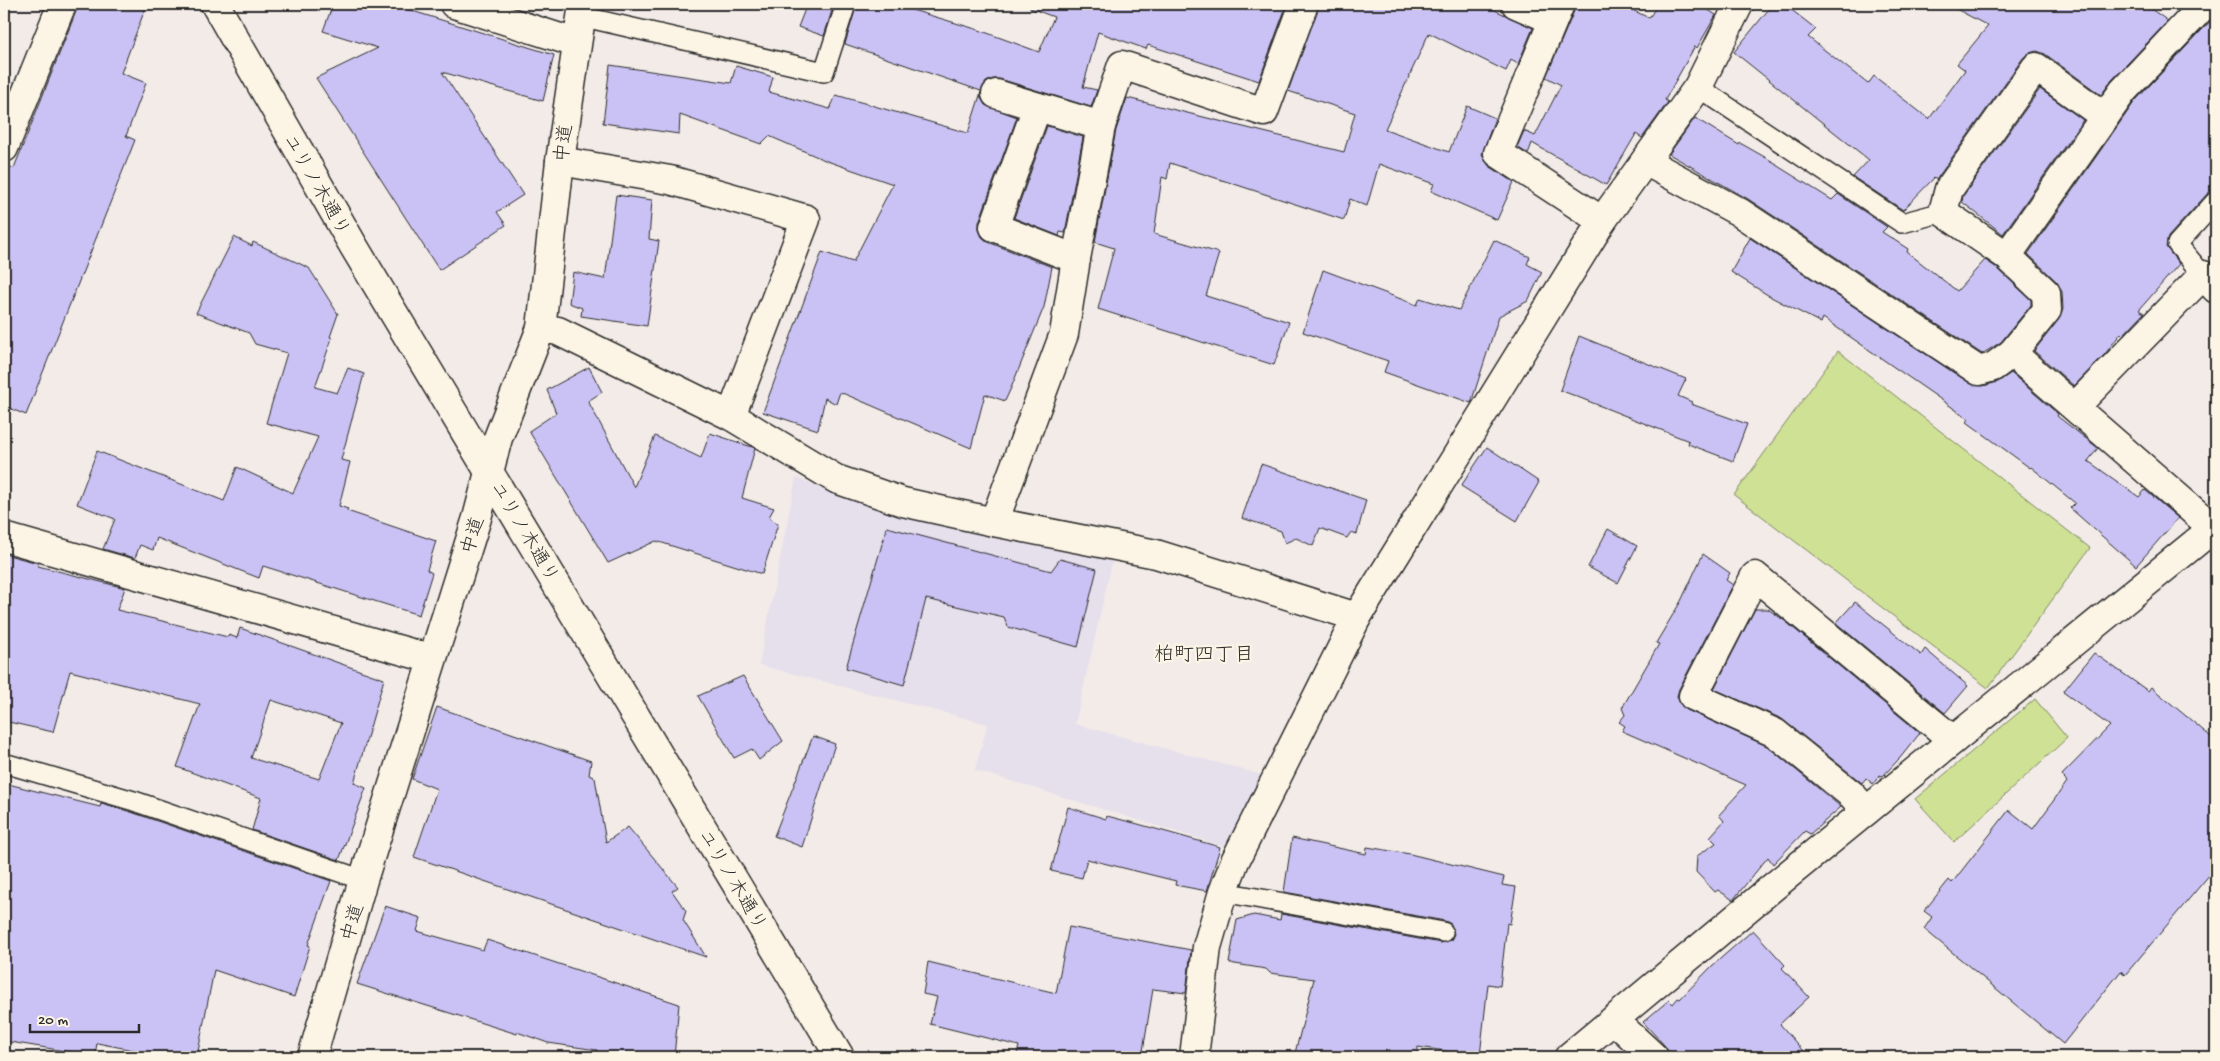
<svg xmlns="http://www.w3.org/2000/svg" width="2220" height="1061" font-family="'Gochi Hand','Klee One',sans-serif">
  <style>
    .built { fill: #e6dfec }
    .green { fill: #cfe195; stroke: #7d8660 }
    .building { fill: #cac2f4; stroke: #2b2b2b; fill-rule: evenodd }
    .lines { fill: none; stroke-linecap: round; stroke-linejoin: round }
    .service-casing { stroke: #2b2b2b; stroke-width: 22 }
    .minor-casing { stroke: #2b2b2b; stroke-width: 31 }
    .tertiary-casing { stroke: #2b2b2b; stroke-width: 31 }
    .service { stroke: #fcf5e5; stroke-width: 19 }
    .minor { stroke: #fcf5e5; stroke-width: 28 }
    .tertiary { stroke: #fcf5e5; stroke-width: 28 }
    .labels { text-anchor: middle; stroke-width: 4.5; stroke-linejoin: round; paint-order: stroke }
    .street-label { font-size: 19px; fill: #2b2b2b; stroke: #fcf5e5 }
    .neighbourhood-label { font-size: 20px; fill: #2b2b2b; stroke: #fcf5e5 }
  </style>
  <rect width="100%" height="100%" fill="#f2ebe8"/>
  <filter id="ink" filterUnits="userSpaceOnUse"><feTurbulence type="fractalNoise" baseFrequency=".02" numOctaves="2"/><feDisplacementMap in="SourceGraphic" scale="10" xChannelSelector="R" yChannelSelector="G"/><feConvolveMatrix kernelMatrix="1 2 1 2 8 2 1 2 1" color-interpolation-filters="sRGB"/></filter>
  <g filter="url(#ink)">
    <polygon class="built" points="796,478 887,511 1113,558 1075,724 1262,775 1226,847 975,770 988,724 759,665"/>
    <g class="green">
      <polygon points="1838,351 2090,548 1988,688 1734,495"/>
      <polygon points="2035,699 2067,738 1954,842 1915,799"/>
    </g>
    <g class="building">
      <polygon points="79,4 147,4 121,73 146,83 126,136 135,140 26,415 4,406 4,165 14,168"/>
      <polygon points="333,4 390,4 554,55 543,101 442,72 523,195 497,212 506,225 439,270 316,78 378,48 323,31"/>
      <polygon points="807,4 834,4 824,36 798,27"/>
      <polygon points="857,4 911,4 909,9 979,30 1039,52 1054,17 1030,8 1031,4 1287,4 1259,81 1148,45 1146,49 1098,32 1083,87 1097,90 1091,107 1000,79 993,79 986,82 981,91 845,44"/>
      <polygon points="1319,4 1482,4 1533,28 1518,64 1511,60 1506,71 1429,33 1385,129 1449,152 1467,106 1495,118 1482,154 1489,166 1514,182 1497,220 1431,191 1434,184 1379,164 1367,206 1350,199 1344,220 1170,163 1167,179 1162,177 1154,234 1219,253 1206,296 1289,322 1274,365 1098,309 1114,248 1095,242 1116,130 1127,98 1344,152 1355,113 1288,91"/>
      <polygon points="1577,4 1620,4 1649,18 1658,4 1699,4 1716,15 1697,48 1695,46 1665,100 1668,102 1642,138 1636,134 1606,185 1532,143 1528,154 1517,147 1524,131 1535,136 1561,85 1546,77"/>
      <polygon points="1773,4 1784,4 1816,29 1808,37 1868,84 1874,76 1929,119 1965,70 1957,64 1988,26 1947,4 2144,4 2168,21 2112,80 2101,95 2045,54 2037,51 2029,53 2023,58 1936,180 1934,178 1903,210 1853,177 1869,160 1734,52"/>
      <polygon points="2216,15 2216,190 2208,193 2168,237 2166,247 2179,264 2139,310 2144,313 2123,335 2121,333 2105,354 2074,386 2034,351 2059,319 2063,309 2062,292 2057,282 2028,254 2135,101"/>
      <polygon points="610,65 731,83 736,66 773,77 769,92 830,109 836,95 968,133 981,92 981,98 985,105 1017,117 979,222 979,230 982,237 988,242 1052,267 1044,307 1011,388 1005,401 985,394 971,448 840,392 836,404 825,398 818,430 763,412 822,252 853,262 893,184 827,161 769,136 761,144 680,115 679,134 603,123"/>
      <polygon points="2040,89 2083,120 2003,234 1962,202 1963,196"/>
      <polygon points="1695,118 1739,145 1740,143 1777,164 1776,165 1832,200 1838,194 1887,227 1882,232 1908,249 1907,252 1957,291 1985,260 1997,268 2031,300 2031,305 2001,342 1982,354 1748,199 1669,154"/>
      <polygon points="1047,126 1083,137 1065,233 1060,232 1059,236 1014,218"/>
      <polygon points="616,195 652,200 649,239 659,241 647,326 581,316 582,308 569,303 573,272 605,279"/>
      <polygon points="234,237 252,246 253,242 309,268 338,314 330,337 332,338 315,387 337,393 348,368 364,374 341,460 350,462 339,506 348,509 347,511 436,541 427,570 432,573 419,615 263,566 259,578 157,538 153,550 140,545 135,558 103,549 115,519 77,504 97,451 224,501 237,467 293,493 318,437 266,423 287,353 255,344 249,333 196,313"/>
      <polygon points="1750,238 1971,384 1983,386 1998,382 2011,373 2058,414 2057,416 2098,448 2088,461 2139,497 2145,490 2178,518 2136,566 2070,508 2075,503 2031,467 2030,468 1967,422 1969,419 1823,318 1821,323 1771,297 1731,272"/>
      <polygon points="1494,240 1530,257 1527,264 1542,272 1528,301 1499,316 1471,403 1384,372 1388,361 1303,332 1323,270 1417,305 1420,298 1459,310"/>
      <polygon points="1579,336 1686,379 1678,396 1692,402 1691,404 1747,424 1733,461 1688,444 1689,441 1560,390"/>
      <polygon points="589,367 602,392 588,401 634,487 655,436 701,458 710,433 755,448 742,498 774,508 769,517 778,524 762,574 656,541 608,563 529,431 556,413 547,390"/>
      <polygon points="1487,447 1539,482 1517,521 1461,486"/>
      <polygon points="1261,464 1366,500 1357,534 1351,532 1347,538 1320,528 1313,546 1296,538 1285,543 1281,531 1242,518"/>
      <polygon points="887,527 1051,571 1060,559 1097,569 1078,647 1008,627 1004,617 926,599 904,685 846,668"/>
      <polygon points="1608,529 1637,546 1618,583 1588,567"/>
      <path d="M4 554 38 563V566L125 588 117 610 228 637 229 635 237 638 240 628 384 679 354 783 366 788 339 860 252 830 261 798 177 767 200 704 70 671 53 732 4 721ZM271 700 341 723 319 779 251 758Z"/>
      <polygon points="1703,554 1730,573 1726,580 1733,585 1679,689 1677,696 1680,704 1687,710 1767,746 1841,807 1810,834 1805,831 1773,864 1768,857 1733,900 1718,890 1715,892 1696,872 1697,856 1716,843 1710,837 1724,821 1719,815 1746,785 1622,731 1625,726 1619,722 1625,715 1622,708 1659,644 1656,643 1681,601"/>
      <polygon points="1855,602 1921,655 1925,649 1968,686 1945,713 1836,623"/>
      <polygon points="1755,609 1768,609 1785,621 1920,733 1900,758 1883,776 1880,775 1873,784 1866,778 1862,783 1782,719 1714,689"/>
      <polygon points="2094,653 2148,691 2151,687 2216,741 2216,867 2125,975 2121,971 2063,1044 1924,929 1932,917 1924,911 1949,880 1952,883 2009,810 2033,829 2067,782 2062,775 2110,726 2063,692"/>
      <polygon points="743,676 783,741 759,760 752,749 734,758 698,696"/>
      <polygon points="437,707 591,761 589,775 595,778 606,842 628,827 678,887 672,891 686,911 683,920 706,957 414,857 437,789 412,779"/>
      <polygon points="813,736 835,744 802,847 774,836"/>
      <polygon points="4,783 100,807 101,803 131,812 331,881 308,945 310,946 294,997 214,970 197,1057 169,1057 97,1043 95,1056 4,1041"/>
      <polygon points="1068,807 1106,819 1107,816 1138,824 1220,847 1207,891 1175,885 1176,881 1087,859 1082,878 1051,871"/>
      <polygon points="1292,838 1366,854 1367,847 1410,854 1504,877 1502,885 1516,887 1510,924 1507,923 1500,986 1488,984 1480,1056 1418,1047 1417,1057 1318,1057 1295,1053 1314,979 1270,973 1266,969 1229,963 1237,920 1254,915 1280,920 1281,914 1441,943 1451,940 1454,934 1451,924 1445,921 1284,892"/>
      <polygon points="385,906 421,918 417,931 483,950 487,940 679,1004 674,1057 596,1057 597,1050 548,1043 517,1032 517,1034 357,984"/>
      <polygon points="1069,927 1191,950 1186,993 1153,989 1142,1057 1016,1057 1019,1046 930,1024 937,997 923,994 928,962 1056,993"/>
      <polygon points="1753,930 1785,965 1782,968 1809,997 1780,1024 1808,1057 1669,1057 1665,1046 1643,1022 1669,1000 1673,1004 1678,998 1680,999 1712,966"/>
    </g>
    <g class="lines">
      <defs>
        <g id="service">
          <polyline points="580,16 824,72 846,4"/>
          <polyline points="1698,87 1902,223 1943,212"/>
          <polyline points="2203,275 2177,244 2216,201"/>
          <polyline points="4,763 134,801 363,880"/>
          <polyline points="1223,892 1443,932"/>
        </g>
        <g id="minor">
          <polyline points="454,4 576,43"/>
          <polyline points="1516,4 1553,20"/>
          <polyline points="1560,4 1498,153 1602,221"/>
          <polyline points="996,94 1101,126 1122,65 1264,112 1304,4"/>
          <polyline points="1037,107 994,227 1076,259"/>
          <polyline points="2105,117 2036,67 1949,189 1943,212 2007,256 2046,293 2047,310 2012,353 2213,528"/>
          <polyline points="4,148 62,4"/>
          <polyline points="560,161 670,180 806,219 731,416"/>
          <polyline points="1645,161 1739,212 1979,371 1993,367 2012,353"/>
          <polyline points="2007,256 2123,91 2205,4"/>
          <polyline points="541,328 558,331 731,416 836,479 903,502 994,522 1156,554 1357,617"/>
          <polyline points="2075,407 2203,275 2216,289"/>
          <polyline points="994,522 1064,334 1076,259 1101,126"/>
          <polyline points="4,537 432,659"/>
          <polyline points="1866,811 1852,795 1775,733 1693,696 1755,576 1953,740"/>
          <polyline points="1615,1021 1654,1057"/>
          <polyline points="312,1057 363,880 477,518 498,438 541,328 560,161 583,4"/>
          <polyline points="1194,1057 1207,947 1223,892 1235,861 1357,617 1602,221 1698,87 1739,4"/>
          <polyline points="1569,1057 1773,887 2216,526"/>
        </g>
        <polyline id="tertiary" points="215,4 353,245 840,1057"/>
      </defs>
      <use href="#service" class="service-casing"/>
      <use href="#minor" class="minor-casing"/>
      <use href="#tertiary" class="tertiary-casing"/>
      <use href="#service" class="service"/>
      <use href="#minor" class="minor"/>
      <use href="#tertiary" class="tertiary"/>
    </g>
  </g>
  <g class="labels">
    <g class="street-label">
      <text transform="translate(562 143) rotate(-83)" y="7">中道</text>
      <text transform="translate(318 184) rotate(60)" y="7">ユリノ木通り</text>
      <text transform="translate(526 531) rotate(59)" y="7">ユリノ木通り</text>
      <text transform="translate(471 535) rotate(-73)" y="7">中道</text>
      <text transform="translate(734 879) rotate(59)" y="7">ユリノ木通り</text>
      <text transform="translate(351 922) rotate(-74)" y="7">中道</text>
    </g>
    <g class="neighbourhood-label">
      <text x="1204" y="660">柏町四丁目</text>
    </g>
  </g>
  <rect width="2220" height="1061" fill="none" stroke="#fcf5e5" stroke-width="20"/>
  <rect x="10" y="10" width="2200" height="1041" fill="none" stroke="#2b2b2b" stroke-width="2" filter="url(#ink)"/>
  <path d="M30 1024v8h109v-8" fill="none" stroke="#2b2b2b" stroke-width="2.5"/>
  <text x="38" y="1024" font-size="15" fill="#2b2b2b" stroke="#fcf5e5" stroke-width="4" paint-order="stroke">20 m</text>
</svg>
